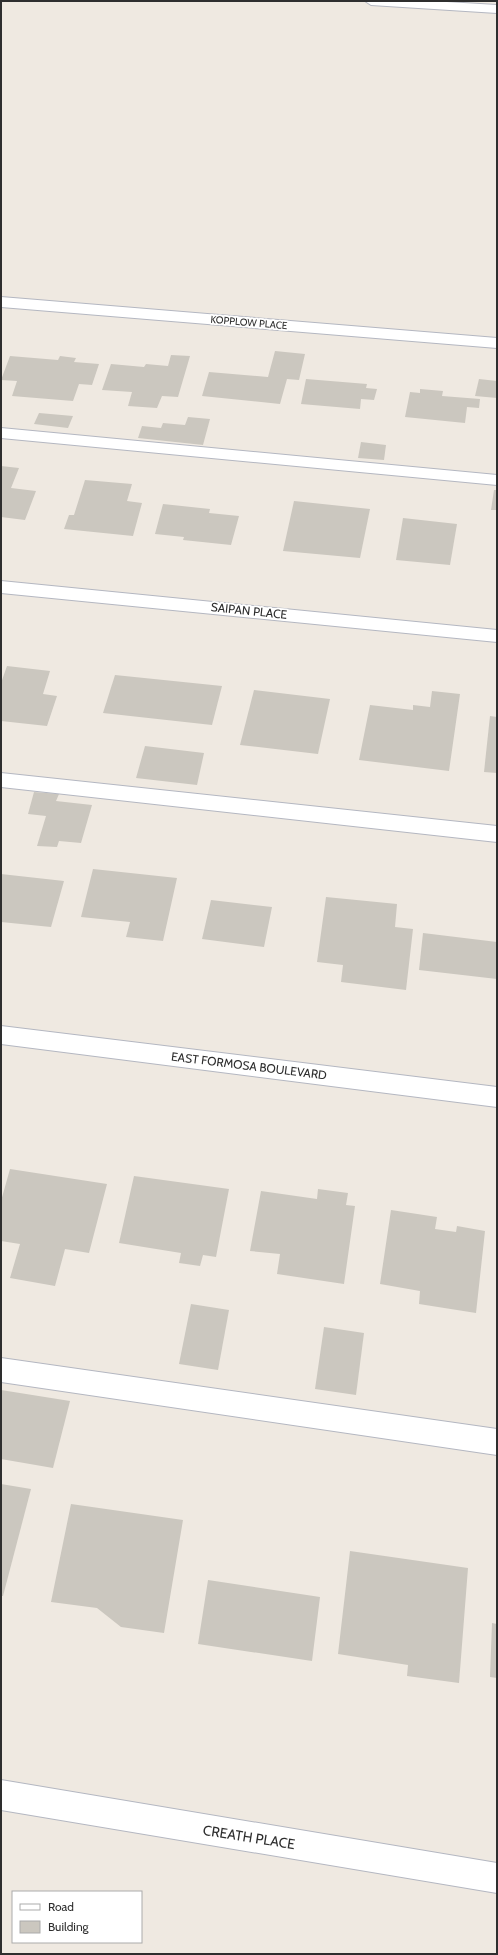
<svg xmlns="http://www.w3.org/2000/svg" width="498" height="1955" font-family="Cabin,sans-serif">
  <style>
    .building { fill: #cbc7bf }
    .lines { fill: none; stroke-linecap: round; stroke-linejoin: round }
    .lane-casing { stroke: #b4b7c1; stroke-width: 2 }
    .street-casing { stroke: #b4b7c1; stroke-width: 2 }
    .secondary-casing { stroke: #b4b7c1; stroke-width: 2 }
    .lane { fill: #fff; fill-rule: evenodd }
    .street { fill: #fff; fill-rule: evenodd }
    .secondary { fill: #fff; fill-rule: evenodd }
    .labels { text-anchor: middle; stroke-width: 3.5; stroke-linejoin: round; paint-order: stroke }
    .far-street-label { font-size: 10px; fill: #2e2e2e; stroke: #fff }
    .street-label { font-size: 12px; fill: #2e2e2e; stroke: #fff }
    .near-street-label { font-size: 14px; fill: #2e2e2e; stroke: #fff }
  </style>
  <rect width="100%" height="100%" fill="#efe9e1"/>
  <g class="building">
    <polygon points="275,351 305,354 299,380 287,379 280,404 202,396 209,372 268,377"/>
    <polygon points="171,355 190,356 178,397 162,396 157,408 128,406 132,392 102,390 111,364 144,367 146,364 168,366"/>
    <polygon points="10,356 58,360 60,356 76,358 74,362 99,364 92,385 79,384 73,401 12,396 17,381 1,380"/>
    <polygon points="306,379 367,384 366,388 377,389 374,400 361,399 360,409 301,404"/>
    <polygon points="479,379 497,381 497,398 475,396"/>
    <polygon points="420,389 443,391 442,396 480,399 479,408 467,407 465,423 405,417 410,392 420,393"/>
    <polygon points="39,413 73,416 68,428 34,424"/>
    <polygon points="188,417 210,419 203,445 138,438 142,426 161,428 163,423 185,425"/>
    <polygon points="361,442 386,445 384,460 358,458"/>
    <polygon points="1,466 19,468 11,488 36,491 25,520 1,517"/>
    <polygon points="85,480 132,484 127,501 142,503 133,536 64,529 69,515 74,515"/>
    <polygon points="494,490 497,490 497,510 491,510"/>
    <polygon points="294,501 370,509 360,558 283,551"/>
    <polygon points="163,504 210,509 209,513 239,516 231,545 183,540 184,537 155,534"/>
    <polygon points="403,518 457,524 450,565 396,560"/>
    <polygon points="7,666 50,671 43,694 57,696 47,726 1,721 1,683"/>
    <polygon points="115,675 222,686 212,725 103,713"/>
    <polygon points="254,690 330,699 318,754 240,745"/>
    <polygon points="432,691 460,694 449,771 359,760 370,705 413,710 413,705 430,707"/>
    <polygon points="490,716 497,717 497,773 484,772"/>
    <polygon points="145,746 204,753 197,785 136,778"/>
    <polygon points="34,792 59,794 56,801 92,805 81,843 59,841 57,847 37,846 46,816 28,814"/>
    <polygon points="93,869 177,878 163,941 126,937 130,922 81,917"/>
    <polygon points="1,874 64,881 51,927 1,922"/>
    <polygon points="326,897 397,904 395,927 413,929 406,990 341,982 343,965 317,962"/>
    <polygon points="211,900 272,907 264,947 202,939"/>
    <polygon points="423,933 497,942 497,979 419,970"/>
    <polygon points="10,1169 107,1184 89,1253 65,1249 55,1286 10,1278 20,1244 1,1241 1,1201"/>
    <polygon points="134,1176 229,1189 216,1257 203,1255 200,1266 179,1263 181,1253 119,1243"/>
    <polygon points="318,1189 348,1193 346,1205 355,1206 344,1284 277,1274 280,1254 250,1251 261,1191 317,1199"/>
    <polygon points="391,1210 437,1217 435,1229 456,1232 457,1226 485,1231 476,1313 419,1304 420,1291 380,1284"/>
    <polygon points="191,1304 229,1310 218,1370 179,1364"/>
    <polygon points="324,1327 364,1333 356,1395 315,1389"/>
    <polygon points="1,1390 70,1401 53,1468 1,1459"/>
    <polygon points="1,1484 31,1489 3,1596 1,1596"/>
    <polygon points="71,1504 183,1520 164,1633 121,1627 97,1608 51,1602"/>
    <polygon points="350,1551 468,1568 459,1683 407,1676 408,1665 338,1654"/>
    <polygon points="208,1580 320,1597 312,1661 198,1644"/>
    <polygon points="492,1623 497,1624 497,1678 490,1677"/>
  </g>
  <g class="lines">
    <defs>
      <g id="lane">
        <polygon points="1,428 497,475 497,485 1,438"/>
        <polygon points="1,773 497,826 497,842 1,787"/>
        <polygon points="1,1358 497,1429 497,1455 1,1382"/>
      </g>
      <g id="street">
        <polygon points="365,1 430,1 497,5 497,13 371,5"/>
        <polygon points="1,297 497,338 497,348 1,307"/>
        <polygon points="1,581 497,630 497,642 1,593"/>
        <polygon points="1,1780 497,1863 497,1893 1,1810"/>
      </g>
      <polygon id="secondary" points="1,1026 497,1087 497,1107 1,1044"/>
    </defs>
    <use href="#lane" class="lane-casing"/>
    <use href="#street" class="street-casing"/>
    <use href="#secondary" class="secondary-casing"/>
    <use href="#lane" class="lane"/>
    <use href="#street" class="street"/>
    <use href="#secondary" class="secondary"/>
  </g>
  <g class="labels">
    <g class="far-street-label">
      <text transform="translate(249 322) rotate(5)" y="4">KOPPLOW PLACE</text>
    </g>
    <g class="street-label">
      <text transform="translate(249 611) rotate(6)" y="4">SAIPAN PLACE</text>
      <text transform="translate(249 1066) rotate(7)" y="4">EAST FORMOSA BOULEVARD</text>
    </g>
    <g class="near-street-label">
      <text transform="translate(249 1837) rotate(9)" y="5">CREATH PLACE</text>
    </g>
  </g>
  <rect width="498" height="1955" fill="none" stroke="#2e2e2e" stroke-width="4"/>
  <rect x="12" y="1891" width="130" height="52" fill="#ffffff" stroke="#ababab"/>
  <rect x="20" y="1904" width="20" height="6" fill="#ffffff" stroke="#ababab"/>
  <text x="48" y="1911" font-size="12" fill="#2e2e2e">Road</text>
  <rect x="20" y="1921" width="20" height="12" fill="#cbc7bf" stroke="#ababab"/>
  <text x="48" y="1931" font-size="12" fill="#2e2e2e">Building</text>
</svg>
